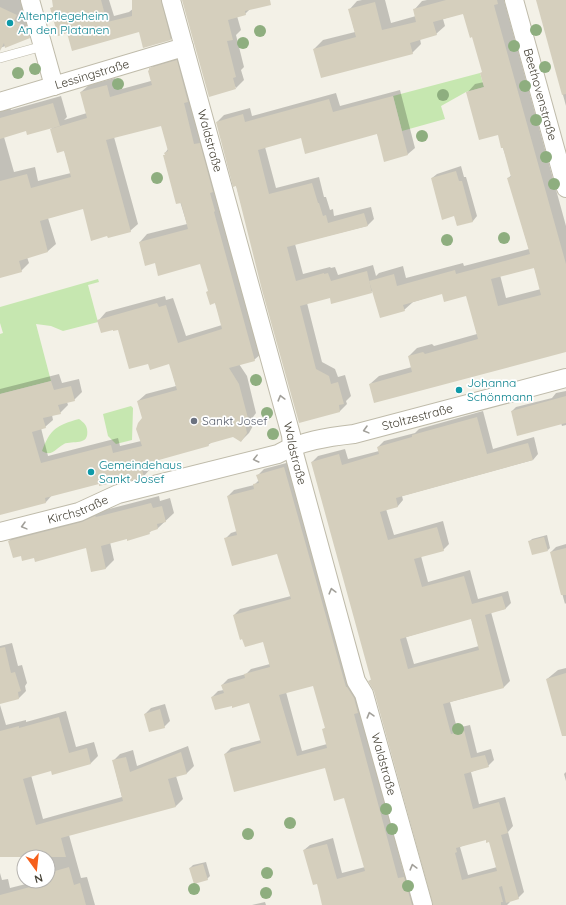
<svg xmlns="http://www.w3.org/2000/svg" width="566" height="905" font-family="Quicksand,sans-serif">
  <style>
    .green { fill: #c6e7b0 }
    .shadow { fill: #0003; fill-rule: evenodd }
    .building { fill: #d5cfbd; fill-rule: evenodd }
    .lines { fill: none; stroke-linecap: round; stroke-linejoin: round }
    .lane-casing { stroke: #bfbbaa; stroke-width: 10 }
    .street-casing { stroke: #bfbbaa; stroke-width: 20 }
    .lane { stroke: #fff; stroke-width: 9 }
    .street { stroke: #fff; stroke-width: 18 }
    .tree { fill: #8eae7f }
    .oneway { stroke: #a2a09a }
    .culture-dot { fill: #0f9aa8; stroke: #fff; stroke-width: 1.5 }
    .worship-dot { fill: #6b7280; stroke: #fff; stroke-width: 1.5 }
    .labels { text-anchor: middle; stroke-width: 3.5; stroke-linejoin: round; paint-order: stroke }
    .culture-label { font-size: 12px; fill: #0d838f; stroke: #fff; text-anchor: start }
    .street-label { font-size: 12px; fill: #464236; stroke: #fff }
    .worship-label { font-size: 12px; fill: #5b616d; stroke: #fff; text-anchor: start }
  </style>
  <rect width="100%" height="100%" fill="#f3f1e7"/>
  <g class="green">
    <polygon points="480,73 484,87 466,92 441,106 445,119 402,131 393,96"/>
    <polygon points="98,279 99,282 88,285 98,322 63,331 51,326 36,324 51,381 0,394 0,334 3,333 0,323 0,307"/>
    <polygon points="131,406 133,408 132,440 116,444 108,436 103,414"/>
    <path d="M79 419C83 422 86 424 87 429 90 447 72 440 64 444 55 449 52 457 42 451 50 429 57 425 79 419Z"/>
  </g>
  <g class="shadow">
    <polygon points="0,0 21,0 28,3 40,26 29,37 0,48"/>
    <polygon points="53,0 109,0 114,16 129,12 134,8 132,0 164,0 178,32 171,39 140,31 68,32 51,9 54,6"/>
    <polygon points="183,0 266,0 250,9 245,14 237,16 241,30 236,35 244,67 241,70 244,80 236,88"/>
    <path d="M362 0H385L391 23 416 16 414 10 422 1 427 0H504L566 226V351L370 384 379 376 412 367 409 356 417 348 432 344 434 346 477 334 467 294 442 293 413 302 404 310 373 291 332 303 331 297 307 303 322 362 335 369 338 377 345 375 351 396 346 401 347 404 340 411 300 421 236 185 217 122 224 115 250 108 252 116 336 93 340 106 400 90 415 148 408 154 385 160 377 133 302 136 265 147 276 188 319 177 324 197H326L330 210 333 209 334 216 371 207 374 219 367 226 295 244 303 274 330 267 331 268 335 267 338 275 373 265 376 276 379 273 403 266 406 278 463 263 464 266 529 249 508 178 512 175 498 133 467 93 475 84 484 82 483 72 473 36 463 13 443 19 445 26 436 34 420 39 421 44 412 53 314 49 323 40 355 32 349 10 357 1ZM534 267 541 289 506 298 500 275Z"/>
    <polygon points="537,0 566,0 566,106"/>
    <path d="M184 53 262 353 254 360 239 364 247 376 256 413 253 417 254 424 249 433 241 441 233 436 212 442 208 445 150 462 151 468 144 476 121 481V479L99 483 53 494 46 502 0 514V389L59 374 62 383 79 379 82 392 74 400 67 402 68 405 60 413 52 415 53 420 45 427 41 428 48 456 118 438 120 446 141 441 143 418 138 401 146 394 176 386 170 363 149 362 119 328 99 320 106 312 165 296 166 300 173 298 186 336 222 325 215 302 209 290 201 263 156 262 140 242 147 234 187 224 165 153 168 149 162 124 114 137 138 224 130 231 84 208 48 218 56 244 48 251 27 257 29 263 21 271 0 274V111L10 108 11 110 61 96 67 117 64 120 87 113 81 92 89 85 115 78 118 90 151 81 150 69 158 61ZM54 127 51 129 64 150 71 173 38 181 35 167 14 172 4 137 26 130Z"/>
    <polygon points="461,166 464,177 466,177 477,216 473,221 457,225 455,215 432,178 437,174"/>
    <polygon points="566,391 566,425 562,426 561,423 512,411 516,407 552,398 556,393"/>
    <path d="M483 411 493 449 534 437 538 454 533 460 402 496 403 500 398 506 386 509 394 535 443 521 449 544 443 550 421 556 428 582 470 570 478 599 508 591 511 603 505 609 491 612 510 681 504 687 450 702 457 728 470 725 477 753 491 749 494 760 488 766 471 772 479 804 505 797 513 826 508 832 524 892 518 898 510 901V902L507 905H434L375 691 369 681 372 679 312 462 318 456 345 449 348 459 379 451 378 447 384 441 415 433 419 429ZM471 618 479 646 414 664 406 637ZM486 838 490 841 497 867 468 875 460 847 462 846Z"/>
    <path d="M290 462 360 710 404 873 410 871 420 905H323L318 883 304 850 310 845 333 838 342 873 365 867 345 797 326 767 225 754 231 748 261 740 250 702 232 704 212 697 218 691 224 690 222 685 228 679 246 674 251 669 270 664 264 640 234 615 240 609 291 596 278 553 225 539 231 533 237 531 228 496 234 490 254 485 259 480 258 475 264 469ZM314 684 326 727 324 729 327 744 302 751 286 692Z"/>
    <polygon points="159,496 160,501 170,498 174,513 158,528 153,529 149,533 110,542 114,560 106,568 92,571 87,546 35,556 22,555 9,541 17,533"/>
    <polygon points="547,535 550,548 548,550 529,542 532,539"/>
    <polygon points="566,544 566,603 565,604 551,552 556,547"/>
    <polygon points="12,643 18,666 22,665 27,683 25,686 26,691 19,698 0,703 0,646"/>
    <polygon points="566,668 566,716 547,679 558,670"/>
    <polygon points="165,704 170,721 164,727 145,714 151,708"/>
    <polygon points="0,705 6,725 26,720 26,722 66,711 76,747 94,742 98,756 91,763 53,773 52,770 31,775 43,819 122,797 113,761 120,754 133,750 137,766 188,746 194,766 187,773 176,776 183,799 176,806 69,835 81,878 87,877 95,905 0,905 0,873 2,880 8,879 10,888 30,883 29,881 48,881 48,857 24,857 24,862 20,848 0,853"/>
    <polygon points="566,772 566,781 564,774"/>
    <polygon points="206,862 210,876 207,879 190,868 193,865"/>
    <polygon points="265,902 266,905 252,905"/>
  </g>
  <g class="building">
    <polygon points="52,0 101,0 107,22 132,16 132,0 161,0 171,40 143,48 139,32 72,51 67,33 58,36 50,8 53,7"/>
    <polygon points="182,0 270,0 271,5 245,11 246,15 228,20 233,40 227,41 236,77 233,78 236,89 209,97"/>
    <path d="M446 0H497L498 4 494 5 495 9 566 264V352L374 403 369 384 412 372 408 356 423 352 425 354 478 339 466 296 444 302 442 294 403 305 405 311 380 318 369 281 394 274 397 286 455 270 456 274 530 254 507 178 511 177 503 148H501L498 135 479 140 466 92 484 87 480 73 482 72 472 37 470 38 463 14 433 22 437 35 410 43 413 54 321 78 313 49 356 37 348 9 375 2 382 30 416 22 413 9ZM534 268 541 295 498 306 491 279Z"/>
    <polygon points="536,0 566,0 566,94 562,95"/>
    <polygon points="0,7 17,15 14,21 21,24 17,30 29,35 30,38 5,48 4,43 0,51"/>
    <polygon points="177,60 188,102 184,103 186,111 194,144 200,143 213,192 210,193 215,211 214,212 255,361 229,368 239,384 249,422 245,423 247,433 241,442 233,437 208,444 209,446 141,465 144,477 120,483 120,481 99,486 99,484 45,498 46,503 0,515 0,394 51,381 54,390 71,386 75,401 58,405 61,414 43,418 46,428 32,432 41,463 111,445 113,453 142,446 136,429 138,423 142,418 137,401 177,390 169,364 150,370 148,364 129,369 118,330 113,331 113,330 101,333 97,320 157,303 159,307 166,305 178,343 222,329 215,303 210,305 206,292 208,291 200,264 158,276 155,263 145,266 139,242 188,229 181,203 176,204 163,155 165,155 164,153 168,151 161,126 106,140 131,232 108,238 107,236 91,241 83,209 40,221 48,252 19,261 22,272 0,278 0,181 27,174 31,188 71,177 64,151 57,153 50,129 87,118 80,92 107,85 110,97 152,85 148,71 149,70 149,68"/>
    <polygon points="393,96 408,155 384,162 377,134 305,154 301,138 258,150 269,194 312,183 318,203 319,203 323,216 326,215 328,223 364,213 368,226 287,247 296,281 324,273 324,274 328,273 331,281 367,271 372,293 331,304 330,298 300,306 316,369 329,376 331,384 338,382 344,404 339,405 340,412 299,423 262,290 236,186 233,187 216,122 243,114 245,122 329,99 333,112"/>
    <polygon points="53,103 60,126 27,135 26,131 0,139 0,118"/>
    <polygon points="456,171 459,181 462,181 473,222 457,226 454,216 442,220 431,178"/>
    <polygon points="566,396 566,423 517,436 511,411"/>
    <path d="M477 417 487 454 528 443 533 460 396 498 398 507 380 512 388 540 437 527 444 551 414 559 422 587 464 576 472 604 502 596 506 609 485 615 504 688 443 704 451 734 464 730 471 758 485 755 489 767 464 774 473 809 499 802 508 833 501 835 519 899 506 903 502 886 499 887 503 902H501V905H433L374 691 368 681 371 680 311 462 339 454 342 465 379 454 377 447 412 437V435ZM471 619 479 650 408 669 400 639ZM486 840V843L489 842 497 871 462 880 455 853 457 852 456 848Z"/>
    <path d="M284 467 346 687H347L354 698 358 713 354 714 398 878 404 877 412 905H322L317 884 313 885 303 850 327 844 337 879 365 871 344 798 334 801 325 768 234 792 224 754 261 743 249 703 232 708V706L215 710 211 697 224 693 221 685 245 678 244 674 270 667 263 642 245 647 242 639 240 640 233 615 291 599 277 554 232 566 224 538 237 535 227 496 254 489 253 484 259 483 256 475ZM313 686 325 728 322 729 327 748 297 756 279 695Z"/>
    <polygon points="151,503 153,508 162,506 166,522 157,524 158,529 149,532 150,534 127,541 127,539 101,546 106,569 91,572 86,548 35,562 34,558 22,561 21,556 13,558 8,541 82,522 95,516 96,517"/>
    <polygon points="544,537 548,551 532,555 528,541"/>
    <polygon points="566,548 566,595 561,595 550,552"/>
    <polygon points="5,647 11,673 15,672 21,691 18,692 19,699 0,704 0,648"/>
    <polygon points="566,673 566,736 562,736 546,679"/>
    <polygon points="160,709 165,728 149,732 144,714"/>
    <polygon points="59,717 69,753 87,748 91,764 52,775 51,771 23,779 36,825 123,801 112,760 126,757 130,772 181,752 187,774 168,779 176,807 61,838 66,857 0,857 0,731 19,726 19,728"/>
    <polygon points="203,864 208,880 194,884 189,868"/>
    <polygon points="69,867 74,885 80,883 86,905 0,905 0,895 30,887 28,881 48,881 48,873"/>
  </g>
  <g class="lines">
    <defs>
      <polyline id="lane" points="0,58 43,46"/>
      <g id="street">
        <polyline points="30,0 54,86"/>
        <path id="s1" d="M171 0 291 435 292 446 356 681 364 694 423 905"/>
        <path id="s2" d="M514 0 566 188"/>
        <path id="s3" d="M0 102 184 47"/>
        <path id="s4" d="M0 532 79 512 118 494 278 454C301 441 327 437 354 434L566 378"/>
      </g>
    </defs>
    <use href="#lane" class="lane-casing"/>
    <use href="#street" class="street-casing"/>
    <use href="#lane" class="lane"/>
    <use href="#street" class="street"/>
  </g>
  <g class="tree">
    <circle cx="536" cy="30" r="6"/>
    <circle cx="260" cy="31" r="6"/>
    <circle cx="243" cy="43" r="6"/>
    <circle cx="514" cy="46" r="6"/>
    <circle cx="545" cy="67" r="6"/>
    <circle cx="35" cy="69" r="6"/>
    <circle cx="18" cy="73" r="6"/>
    <circle cx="118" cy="84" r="6"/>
    <circle cx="525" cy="86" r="6"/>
    <circle cx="443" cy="95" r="6"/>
    <circle cx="536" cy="120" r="6"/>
    <circle cx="422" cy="136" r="6"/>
    <circle cx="546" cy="157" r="6"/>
    <circle cx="157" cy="178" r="6"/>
    <circle cx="554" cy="184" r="6"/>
    <circle cx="504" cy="238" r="6"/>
    <circle cx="447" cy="240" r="6"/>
    <circle cx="256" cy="380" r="6"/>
    <circle cx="267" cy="413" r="6"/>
    <circle cx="273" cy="434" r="6"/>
    <circle cx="458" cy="729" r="6"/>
    <circle cx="386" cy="809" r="6"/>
    <circle cx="290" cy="823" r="6"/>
    <circle cx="392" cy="829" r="6"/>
    <circle cx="248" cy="834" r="6"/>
    <circle cx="267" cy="873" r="6"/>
    <circle cx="408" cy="886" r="6"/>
    <circle cx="194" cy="889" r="6"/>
    <circle cx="266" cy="893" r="6"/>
  </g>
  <defs><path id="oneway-chevron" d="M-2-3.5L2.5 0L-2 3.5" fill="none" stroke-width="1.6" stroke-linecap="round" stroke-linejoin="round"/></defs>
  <g class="oneway">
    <use href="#oneway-chevron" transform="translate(281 398) rotate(-105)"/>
    <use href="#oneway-chevron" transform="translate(366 430) rotate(165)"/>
    <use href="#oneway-chevron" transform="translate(256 459) rotate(166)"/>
    <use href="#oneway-chevron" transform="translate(24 526) rotate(165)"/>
    <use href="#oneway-chevron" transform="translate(332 591) rotate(-105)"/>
    <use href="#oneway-chevron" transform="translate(370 715) rotate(-106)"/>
    <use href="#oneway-chevron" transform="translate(413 867) rotate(-105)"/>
  </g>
  <g class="culture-dot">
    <circle cx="10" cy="23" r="4"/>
    <circle cx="459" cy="390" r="4"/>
    <circle cx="91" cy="472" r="4"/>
  </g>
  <circle class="worship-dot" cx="194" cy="421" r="4"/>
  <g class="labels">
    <g class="culture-label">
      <text x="18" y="20">Altenpflegeheim<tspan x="18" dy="14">An den Platanen</tspan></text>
      <text x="467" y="387">Johanna<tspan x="467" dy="14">Schönmann</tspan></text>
      <text x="99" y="469">Gemeindehaus<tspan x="99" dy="14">Sankt Josef</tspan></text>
    </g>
    <g class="street-label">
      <text dy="4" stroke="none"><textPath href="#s3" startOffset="96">Lessingstraße</textPath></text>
      <text dy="4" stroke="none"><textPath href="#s2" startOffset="98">Beethovenstraße</textPath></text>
      <text dy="4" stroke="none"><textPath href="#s1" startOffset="146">Waldstraße</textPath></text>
      <text dy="4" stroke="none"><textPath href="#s4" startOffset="434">Stoltzestraße</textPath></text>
      <text dy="4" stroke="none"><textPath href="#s1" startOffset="470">Waldstraße</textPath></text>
      <text dy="4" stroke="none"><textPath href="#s4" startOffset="81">Kirchstraße</textPath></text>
      <text dy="4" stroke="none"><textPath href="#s1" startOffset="794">Waldstraße</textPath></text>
    </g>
    <g class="worship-label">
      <text x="202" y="425">Sankt Josef</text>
    </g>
  </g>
  <g transform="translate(36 869) rotate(165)"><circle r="19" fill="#ffffff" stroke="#b5b3af"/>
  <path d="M0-3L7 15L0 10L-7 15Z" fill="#f65f1b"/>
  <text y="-6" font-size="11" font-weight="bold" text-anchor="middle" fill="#464236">N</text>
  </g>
</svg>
